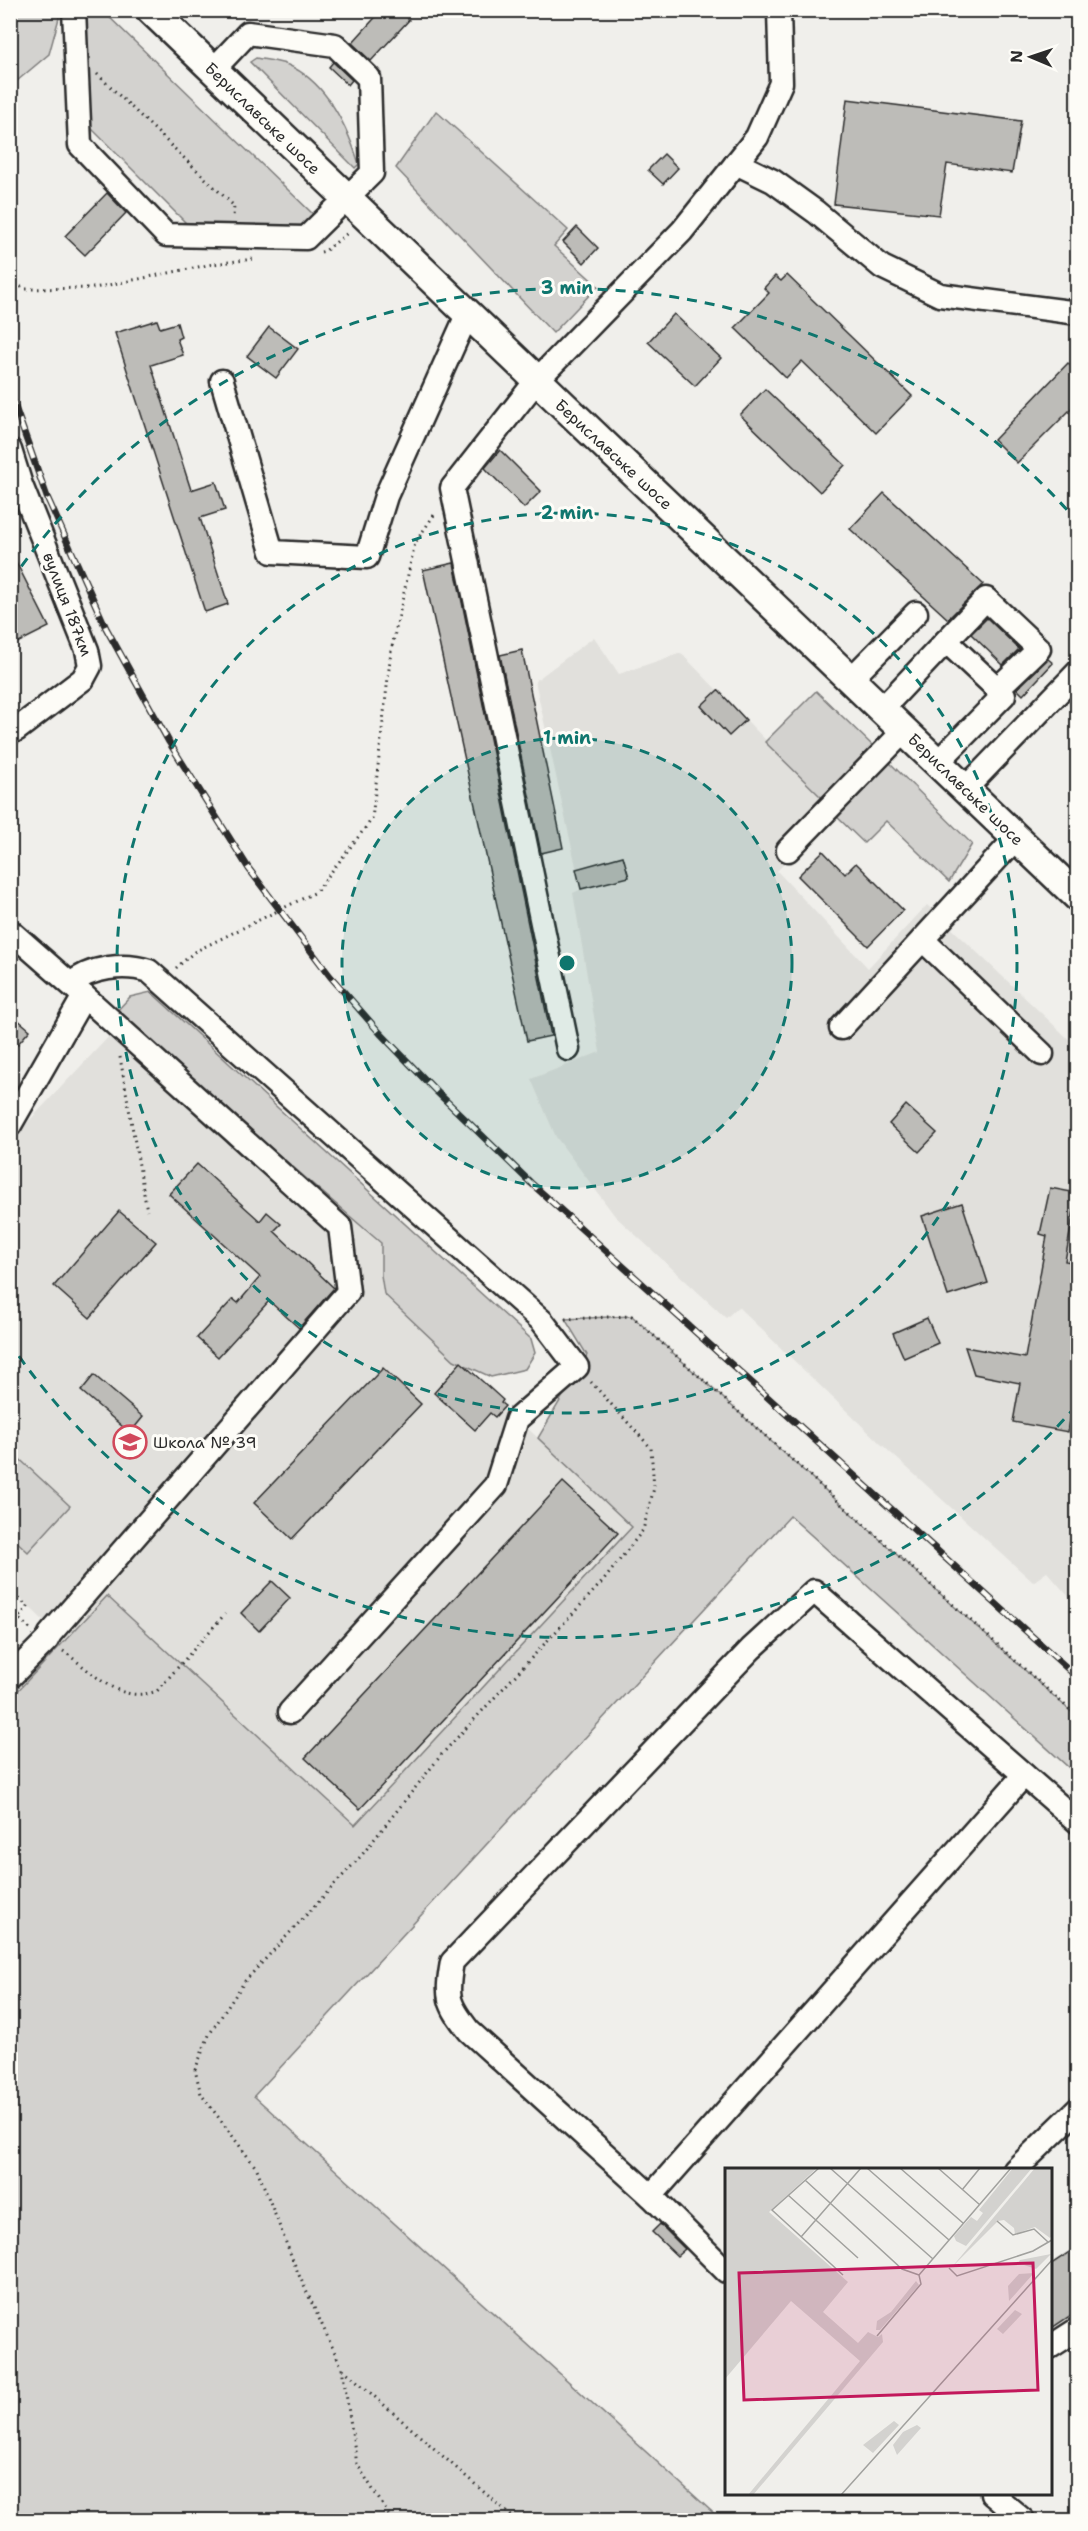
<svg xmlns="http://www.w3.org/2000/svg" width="1088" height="2531" font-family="'Shantell Sans',sans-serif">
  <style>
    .built { fill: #e1e0dc }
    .green { fill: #d3d2cf; stroke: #7f7e7d; stroke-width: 1.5 }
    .building { fill: #bdbcb8; stroke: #2b2b2b; stroke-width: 1.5 }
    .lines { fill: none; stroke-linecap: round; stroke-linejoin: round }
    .minor-casing { stroke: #2b2b2b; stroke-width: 27 }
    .major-casing { stroke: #2b2b2b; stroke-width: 33 }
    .path { stroke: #2b2b2b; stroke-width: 3; stroke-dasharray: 1.5 4.5; stroke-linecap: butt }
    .minor { stroke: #fdfcf7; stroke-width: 22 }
    .major { stroke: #fdfcf7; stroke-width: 28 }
    .rail-casing { stroke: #2b2b2b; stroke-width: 7 }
    .rail { stroke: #fdfcf7; stroke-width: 4.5; stroke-dasharray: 14; stroke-linecap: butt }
    .ring { fill: none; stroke: #0f766e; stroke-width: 3; stroke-dasharray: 10 8 }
    .labels { text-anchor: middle; stroke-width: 6; stroke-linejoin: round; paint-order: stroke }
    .street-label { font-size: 16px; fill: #2b2b2b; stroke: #fdfcf7 }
    .poi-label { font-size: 16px; fill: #2b2b2b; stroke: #fdfcf7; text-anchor: start }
    .inset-road { fill: none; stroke: #a1a19e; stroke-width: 1.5 }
    .view { fill: #c2185b; fill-opacity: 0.15; stroke: #c2185b; stroke-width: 3 }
    .inset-edge { fill: none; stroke: #2b2b2b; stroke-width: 3 }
    .centre { fill: #0f766e; stroke: #fdfcf7; stroke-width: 3 }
    .ring-label { font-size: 18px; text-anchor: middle; font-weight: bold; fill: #0f766e; stroke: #fdfcf7; stroke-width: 6; stroke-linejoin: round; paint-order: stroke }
  </style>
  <rect width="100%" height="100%" fill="#f0efeb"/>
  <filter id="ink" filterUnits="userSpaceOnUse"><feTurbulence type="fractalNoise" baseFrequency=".0167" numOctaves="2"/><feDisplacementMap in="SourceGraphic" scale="12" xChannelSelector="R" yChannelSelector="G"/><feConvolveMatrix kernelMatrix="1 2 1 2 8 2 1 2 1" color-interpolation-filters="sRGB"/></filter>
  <g filter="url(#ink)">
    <g class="built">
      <polygon points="594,637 619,674 681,653 823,799 834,814 777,871 868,968 927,905 1077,1047 1077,1606 1047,1572 1033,1582 881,1444 738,1307 726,1318 615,1216 556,1137 531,1079 600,1052 573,893 581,889 535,681"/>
      <polygon points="151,992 427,1244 384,1294 633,1527 354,1826 108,1596 62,1646 50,1634 44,1621 11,1589 10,1141"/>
    </g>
    <g class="green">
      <polygon points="11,10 58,11 59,18 49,54 11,86"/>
      <polygon points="81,11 103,11 316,217 301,228 189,226 89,126"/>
      <path d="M256 58C266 60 278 61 288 65 327 82 347 126 359 164L355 168 250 62Z"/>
      <polygon points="436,111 568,230 554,246 598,286 553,333 396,168"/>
      <polygon points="816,691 873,746 823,799 765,742"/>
      <polygon points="887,760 972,844 949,882 886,821 864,843 834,814"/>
      <polygon points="151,992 531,1339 535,1353 525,1369 491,1377 454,1360 384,1294 381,1275 381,1243 115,1013 130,997"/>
      <polygon points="632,1316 1077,1717 1077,1775 790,1516 254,2096 721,2520 11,2520 10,1699 107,1596 355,1825 632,1527 538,1438 587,1355 565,1319"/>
      <polygon points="11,1451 70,1506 28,1552 11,1536"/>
    </g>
    <g class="building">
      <polygon points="382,10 398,10 409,20 371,61 352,43"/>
      <polygon points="333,62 352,80 348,85 329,67"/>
      <polygon points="847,99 1021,121 1012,173 947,164 939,215 834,204"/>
      <polygon points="664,154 678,168 663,184 648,170"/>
      <polygon points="107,193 126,213 85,255 65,236"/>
      <polygon points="577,227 598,248 584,263 563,242"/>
      <polygon points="787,275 912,396 876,433 802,361 786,378 735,328 769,293 764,288 775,276 781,281"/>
      <polygon points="674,314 721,358 695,386 648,342"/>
      <polygon points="157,320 160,328 177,323 181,337 177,339 183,355 151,365 191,490 216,482 225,510 200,518 228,604 205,612 115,333"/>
      <polygon points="269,327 298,349 276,378 247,356"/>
      <polygon points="1068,363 1077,371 1077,403 1017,463 994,440"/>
      <polygon points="765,389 845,465 820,492 740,415"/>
      <polygon points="500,450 541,491 524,508 485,468"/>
      <polygon points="884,493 983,584 948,619 850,529"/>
      <polygon points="10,550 49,627 15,644 10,635"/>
      <polygon points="454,563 551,1036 527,1041 423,570"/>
      <polygon points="987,618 1019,649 1003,665 971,634"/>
      <polygon points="522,650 563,848 541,853 500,655"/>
      <polygon points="1048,659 1053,663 1023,695 1017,689"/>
      <polygon points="718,690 746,720 729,736 701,706"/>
      <polygon points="823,851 845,874 856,863 903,910 868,946 798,876"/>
      <polygon points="623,856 629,877 581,889 576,869"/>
      <polygon points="10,1013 30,1030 10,1053"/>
      <polygon points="906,1105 937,1133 919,1152 889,1124"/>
      <polygon points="197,1164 260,1221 267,1212 281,1224 274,1231 334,1288 299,1328 269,1301 218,1357 197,1338 233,1299 238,1303 260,1277 169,1194"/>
      <polygon points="1050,1188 1077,1193 1065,1261 1077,1263 1077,1378 1068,1432 1013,1422 1020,1383 974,1374 965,1347 1025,1358 1047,1236 1040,1234"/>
      <polygon points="962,1203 988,1283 948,1296 922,1216"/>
      <polygon points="119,1211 156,1242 90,1318 54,1286"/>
      <polygon points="927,1318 938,1343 904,1358 893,1333"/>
      <polygon points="461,1362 503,1400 501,1403 505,1406 495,1417 490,1413 475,1430 434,1393"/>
      <polygon points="383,1368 421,1404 292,1539 254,1503"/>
      <polygon points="94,1375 143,1417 130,1433 81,1391"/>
      <polygon points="563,1482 618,1533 360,1809 305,1758"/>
      <polygon points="272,1581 290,1598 259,1631 241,1613"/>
      <polygon points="660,2224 685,2249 677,2256 652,2232"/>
      <polygon points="1077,2247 1077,2311 1050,2329 1050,2265"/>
    </g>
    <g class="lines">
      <defs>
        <g id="minor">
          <polyline points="74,10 80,145 166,235 306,238 372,173 369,78 335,45 248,33 213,70"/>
          <polyline points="736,163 773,181 816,212 882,267 940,295 1078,313"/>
          <polyline points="222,381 272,552 367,557 386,496 467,315"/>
          <polyline points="10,450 21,485 87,650 90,666 83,679 16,730"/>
          <polyline points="946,641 986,599 1039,649 997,689"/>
          <polyline points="851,679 916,613"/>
          <polyline points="882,709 946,641 1004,695 938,762"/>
          <polyline points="965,789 1078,672"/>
          <polyline points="788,850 904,731"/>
          <polyline points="10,931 84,996 10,1125"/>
          <polyline points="923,940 1042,1054"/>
          <path d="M71 984C90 967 125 963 149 971L542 1321 577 1367 517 1419 496 1485 290 1712"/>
          <polyline points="841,1028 1016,838"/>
          <polyline points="568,1049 452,488 536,381 682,231 757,137 781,83 779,10"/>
          <polyline points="10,1677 47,1640 50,1634 348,1292 340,1227 84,996"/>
          <polyline points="1015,2170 1078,2109"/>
          <polyline points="651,2196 1024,1775"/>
          <path d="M726 2271 651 2196 469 2031C447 2003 446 1997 452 1962L751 1649 814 1591 1078 1822"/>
          <polyline points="1050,2347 1078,2329"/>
          <polyline points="992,2494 1023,2520"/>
        </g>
        <path id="major" d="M151 10C459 307 769 601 1078 897"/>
      </defs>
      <use href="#minor" class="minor-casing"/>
      <use href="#major" class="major-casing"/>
      <g class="path">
        <polyline points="97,74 234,206 233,217"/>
        <polyline points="321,252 325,251 349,232"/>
        <polyline points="10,281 25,289 94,288 213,264 254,259"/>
        <polyline points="176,968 194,952 316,892 372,819 391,651 415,543 436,512"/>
        <polyline points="120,1057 147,1211"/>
        <polyline points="565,1319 632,1316 1078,1717"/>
        <polyline points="10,1590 28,1607 18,1618 30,1629"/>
        <path d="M63 1651C94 1672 117 1705 157 1691L225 1614"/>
        <polyline points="343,2369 516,2520"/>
        <polyline points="392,2520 357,2464 342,2368 298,2273 257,2169 201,2094 195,2070 209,2035 245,1981 361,1856 442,1754 604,1580 643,1530 654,1488 651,1448 591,1382"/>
      </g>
      <use href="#minor" class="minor"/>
      <use href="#major" class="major"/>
      <defs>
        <polyline id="rail" points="10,393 47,497 106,628 169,742 249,869 330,976 380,1033 437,1092 531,1183 1078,1678"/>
      </defs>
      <use href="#rail" class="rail-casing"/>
      <use href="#rail" class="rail"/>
    </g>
  </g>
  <circle cx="567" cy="963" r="225" fill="#0f766e" fill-opacity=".12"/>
  <g class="ring">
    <circle cx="567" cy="963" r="225"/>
    <circle cx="567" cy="963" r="450"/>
    <path d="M1076 1406A675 675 0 0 1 11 1345M11 581A675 675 0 0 1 1076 520"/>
  </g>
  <defs>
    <symbol id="school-ring" viewBox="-11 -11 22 22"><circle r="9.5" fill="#fdfcf7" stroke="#d1495b" stroke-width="1.5"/><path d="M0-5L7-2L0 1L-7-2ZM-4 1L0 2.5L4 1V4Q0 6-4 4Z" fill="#d1495b"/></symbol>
  </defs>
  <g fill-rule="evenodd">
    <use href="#school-ring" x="111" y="1423" width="38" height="38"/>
  </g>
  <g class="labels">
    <g class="street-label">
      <text transform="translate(263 118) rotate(44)" y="6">Бериславське шосе</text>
      <text transform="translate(614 454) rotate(43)" y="6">Бериславське шосе</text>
      <text transform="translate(68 604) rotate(69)" y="6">вулиця 187км</text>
      <text transform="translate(966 789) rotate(44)" y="6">Бериславське шосе</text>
    </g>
    <g class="poi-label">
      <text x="153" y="1448">Школа № 39</text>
    </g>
  </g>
  <g transform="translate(725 2168)">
    <rect width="327" height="327" fill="#f0efeb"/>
    <path d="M0 0H92L44 44 123 114 98 144 133 175 143 164 153 169 157 166 158 174 28 327H23L135 193 66 133 0 211ZM288 0H307L241 78 231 73 229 68 246 49 252 53 258 45 254 42ZM310 0H327V67L325 70 310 59 290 66 289 60 279 52 273 53 227 99ZM326 86 311 101 293 95 295 92ZM309 105 284 133 283 118 294 106ZM191 113 194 117 155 162H151L152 153 166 144ZM290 142 297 146 278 166 272 161ZM169 253 174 257 148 285 138 277ZM192 257 196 260 172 287 168 277 178 264Z" fill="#d3d2cf"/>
    <path class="inset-road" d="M94 0 47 42 118 107M105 0 208 91M142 0 224 72M175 0 238 55M213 0 255 37M80 12 177 101 194 107M237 22 255 0M63 27 133 90M272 53 288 67 309 61 323 74M76 69 136 0M224 100 232 108 308 83 327 72M194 107 286 0M152 168 196 116 194 107M116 327 327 92"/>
    <path class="view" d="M308 95 313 222 19 232 14 105Z"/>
    <rect width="327" height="327" class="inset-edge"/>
  </g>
  <circle cx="567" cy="963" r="9" class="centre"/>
  <g class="ring-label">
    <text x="567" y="294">3 min</text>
    <text x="567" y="519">2 min</text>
    <text x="567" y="744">1 min</text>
  </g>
  <rect width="1088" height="2531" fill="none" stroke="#fdfcf7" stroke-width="36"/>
  <rect x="18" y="18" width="1052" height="2495" fill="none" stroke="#2b2b2b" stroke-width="2" filter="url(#ink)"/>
  <g transform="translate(1031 57) rotate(272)" stroke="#fdfcf7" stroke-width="4.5" paint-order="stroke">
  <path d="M0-4.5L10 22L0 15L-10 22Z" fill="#2b2b2b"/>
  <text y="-9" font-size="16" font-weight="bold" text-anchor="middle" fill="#2b2b2b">N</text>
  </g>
</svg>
